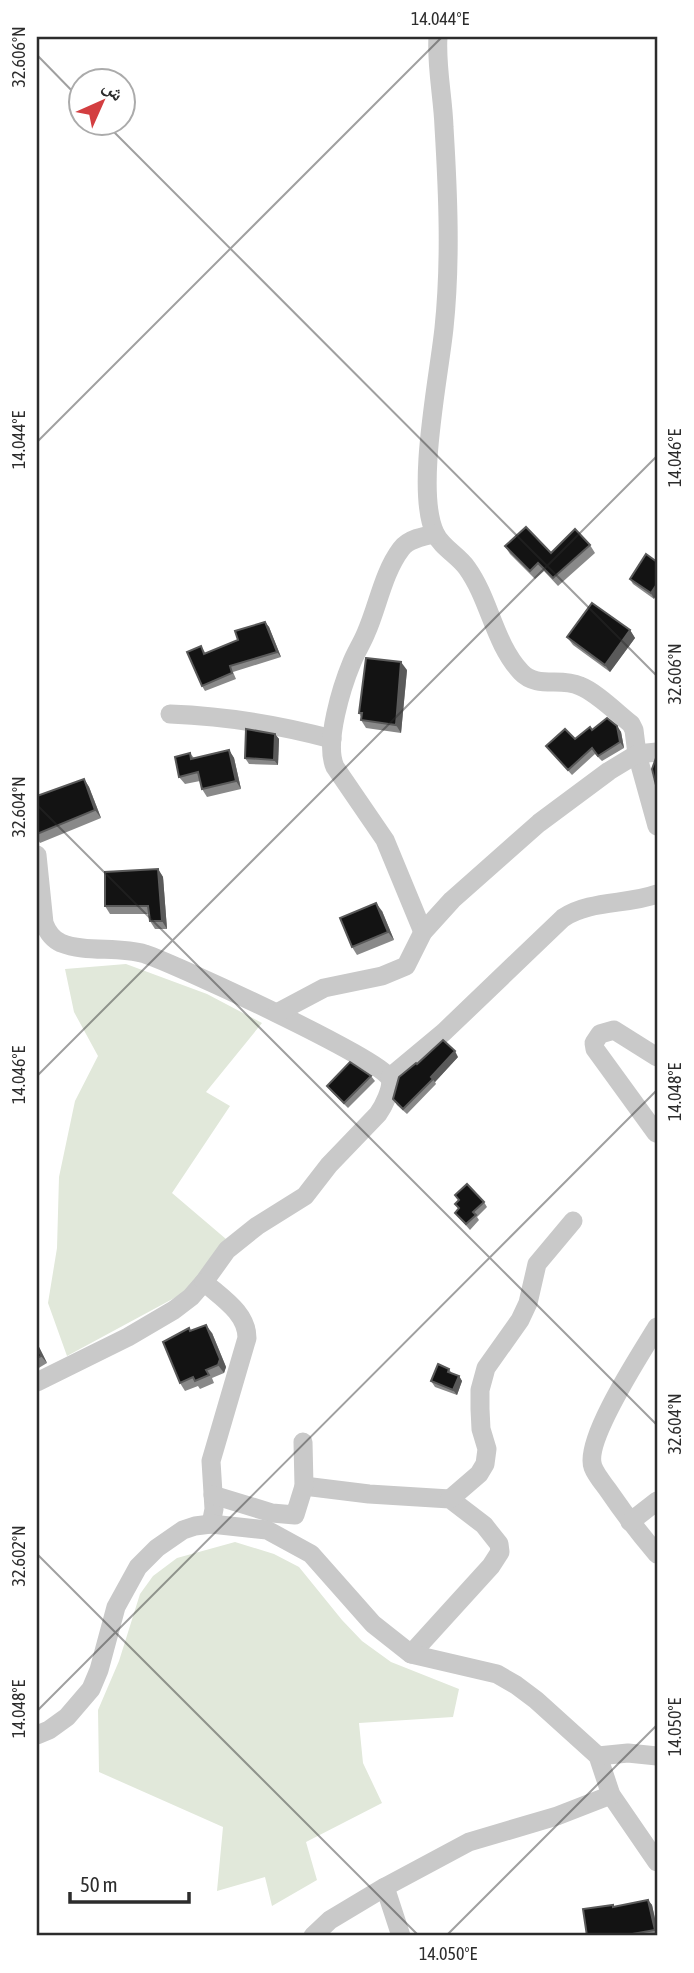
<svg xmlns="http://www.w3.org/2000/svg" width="694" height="1973" font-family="'Asap Condensed','Noto Naskh Arabic',sans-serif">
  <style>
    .green { fill: #e1e8da }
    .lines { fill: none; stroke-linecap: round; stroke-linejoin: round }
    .minor { stroke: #c9c9c9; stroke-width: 19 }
    .wall { fill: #898989 }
    .shaded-wall { fill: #5a5a5a }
    .building { fill: #131313; stroke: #5a5a5a; stroke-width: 2 }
    .ticks { fill: none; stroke: #2c2c2c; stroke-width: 2; stroke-opacity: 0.45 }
    .neatline { fill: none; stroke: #2c2c2c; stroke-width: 2.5 }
    .ticks-label { font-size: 18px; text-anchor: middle; fill: #2c2c2c }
  </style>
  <rect width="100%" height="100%" fill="#fff"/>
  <g class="green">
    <polygon points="126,964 207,994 262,1023 206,1092 230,1106 172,1193 226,1239 191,1289 67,1356 48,1303 57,1248 59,1177 75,1101 98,1056 74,1012 65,969"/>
    <polygon points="235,1542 274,1554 299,1567 342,1620 362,1641 391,1662 459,1689 453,1717 359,1723 363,1763 382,1803 306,1842 317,1880 272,1906 265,1877 217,1891 223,1827 99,1772 98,1710 119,1661 140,1594 153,1576 177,1558"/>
  </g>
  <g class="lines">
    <g class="minor">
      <path d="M438 37C436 66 443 97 444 127 448 193 451 261 444 328 439 377 415 491 435 533 441 547 459 556 467 568 490 600 494 643 521 672 537 689 560 677 580 686 596 692 617 713 631 724L634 730 637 754 657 826"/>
      <path d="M170 714C224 716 280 725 332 739"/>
      <path d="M37 855 44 923C47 931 52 939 61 943 86 953 118 946 145 954 175 964 384 1060 390 1079 393 1088 383 1107 378 1114L329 1165 305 1196 257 1226 227 1250 204 1282 191 1297 174 1310 128 1337 37 1382"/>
      <path d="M423 932 385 840 335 767C324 743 342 686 352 662 356 652 362 643 366 633 378 606 383 573 401 549 408 539 424 536 435 534"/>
      <polyline points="277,1013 324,988 382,976 406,966 423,932 452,900 539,823 609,771 637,754 657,752"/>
      <path d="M390 1077 444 1032 563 918C590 900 627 905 657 894"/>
      <polyline points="656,1133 595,1049 594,1043 600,1034 614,1030 657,1057"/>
      <path d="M204 1282C222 1298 247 1313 247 1338L211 1461 214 1509 211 1524"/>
      <path d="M657 1327C642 1352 583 1441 593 1467 596 1475 603 1483 608 1490 623 1512 639 1533 657 1554"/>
      <polyline points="304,1486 369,1494 450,1499 484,1525 499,1544 500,1552 491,1566 411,1654"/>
      <polyline points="213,1495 272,1513 295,1515 304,1486 303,1442"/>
      <polyline points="450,1499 479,1474 485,1464 487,1449 481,1429 480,1409 480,1390 486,1368 520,1320 528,1303 537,1264 573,1221"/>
      <polyline points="630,1522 657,1501"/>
      <polyline points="37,1735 49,1730 67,1717 91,1689 99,1670 116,1607 138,1567 157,1548 183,1530 195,1526 211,1524 267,1530 311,1554 373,1624 411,1654 497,1674 516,1685 536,1700 598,1756 611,1795 657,1862"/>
      <polyline points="598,1756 628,1753 657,1756"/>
      <polyline points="385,1887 401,1936"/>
      <polyline points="313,1936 330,1920 385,1887 469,1842 557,1816 611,1795"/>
    </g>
  </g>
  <g class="wall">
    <polygon points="590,545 595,553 558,586 544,571 535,579 510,554 505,546 551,553"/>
    <polygon points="646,554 654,599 633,584 630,579"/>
    <polygon points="265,622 269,627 281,657 233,672 236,679 205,691 202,686 201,646 206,654 238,640"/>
    <polygon points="630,630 635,638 610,672 573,645 567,637"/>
    <polygon points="407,670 401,733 366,728 361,720 361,717 359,713"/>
    <polygon points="617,726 621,732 624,748 602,761 595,754 572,775 546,746 575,739 592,730"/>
    <polygon points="275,734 279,739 278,765 249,764 245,758"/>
    <polygon points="229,750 234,758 241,789 207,797 202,789 200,781 185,784 179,777 190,753 194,758"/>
    <polygon points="84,779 89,787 101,818 40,843 37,838 37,796"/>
    <polygon points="158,869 163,877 167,929 155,929 150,921 149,914 110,914 105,906"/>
    <polygon points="382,911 394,940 357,955 352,947"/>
    <polygon points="458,1057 435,1082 436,1084 407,1114 397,1105 393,1099 417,1064"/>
    <polygon points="371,1076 375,1081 348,1108 331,1091 327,1086"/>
    <polygon points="455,1195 484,1202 487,1207 477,1217 479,1220 470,1230 455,1213 459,1209 455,1204 459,1201"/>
    <polygon points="191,1331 212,1333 226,1367 224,1373 212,1378 214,1383 200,1389 198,1386 185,1391 180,1383"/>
    <polygon points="37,1343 47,1363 37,1369"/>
    <polygon points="449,1369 452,1374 459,1376 462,1381 457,1395 435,1387 431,1381"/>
    <polygon points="648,1900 652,1905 657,1928 657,1936 587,1936 613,1905 614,1907"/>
  </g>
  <g class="shaded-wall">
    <polygon points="657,584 657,594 654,599 651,593"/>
    <polygon points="265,622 269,627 281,657 277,652"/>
    <polygon points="630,630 635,638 610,672 605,665"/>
    <polygon points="401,662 407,670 401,733 396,725"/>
    <polygon points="617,726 621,732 624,748 620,742"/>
    <polygon points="275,734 279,739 278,765 274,760"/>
    <polygon points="229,750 234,758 241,789 236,781"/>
    <polygon points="84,779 89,787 101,818 95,810"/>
    <polygon points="158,869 163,877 167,929 162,921"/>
    <polygon points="376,903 382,911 394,940 388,932"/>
    <polygon points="455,1051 458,1057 435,1082 431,1077"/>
    <polygon points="206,1325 212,1333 226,1367 224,1373 218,1365"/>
    <polygon points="37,1343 47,1363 41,1356 37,1346"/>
    <polygon points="459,1376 462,1381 457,1395 453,1390"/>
    <polygon points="648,1900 652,1905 657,1928 657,1933 655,1930"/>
  </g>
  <g class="building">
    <polygon points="526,527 551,553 575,529 590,545 553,578 538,563 530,571 505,546"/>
    <polygon points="646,554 657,562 657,584 651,593 630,579"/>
    <polygon points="592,603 630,630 605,665 567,637"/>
    <polygon points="265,622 277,652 230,666 232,673 202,686 187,652 201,646 204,654 238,640 235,631"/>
    <polygon points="366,658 401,662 396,725 361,720 362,713 359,713"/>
    <polygon points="607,718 617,726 620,742 598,756 592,748 568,770 546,746 565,729 575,739 590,727 592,730"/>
    <polygon points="246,729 275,734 274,760 245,758"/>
    <polygon points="229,750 236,781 202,789 198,772 179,777 175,757 190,753 191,759"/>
    <polygon points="656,758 657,759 657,789 652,769"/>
    <polygon points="84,779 95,810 37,834 37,796"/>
    <polygon points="158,869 162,921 150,921 148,906 105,906 105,872"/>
    <polygon points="376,903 388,932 352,947 340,918"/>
    <polygon points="443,1040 455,1051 431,1077 433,1079 403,1109 393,1099 399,1077 416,1063 417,1064"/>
    <polygon points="350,1062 371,1076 344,1103 327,1086"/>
    <polygon points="467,1184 484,1202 473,1212 476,1215 466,1224 455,1213 459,1208 455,1204 459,1200 455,1195"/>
    <polygon points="206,1325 220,1359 218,1365 206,1370 209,1375 195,1381 193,1377 180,1383 163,1342 189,1328 190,1331"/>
    <polygon points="37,1346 41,1356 37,1358"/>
    <polygon points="438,1364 449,1369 448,1372 459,1376 453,1390 431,1381"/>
    <polygon points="648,1900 655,1930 621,1936 587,1936 583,1909 613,1905 613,1907"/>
  </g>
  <path class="ticks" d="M37 55 80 99M104 122 657 676M37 442 442 37M37 805 657 1425M37 1076 657 456M37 1554 419 1936M37 1711 657 1090M446 1936 657 1725"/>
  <rect width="694" height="1973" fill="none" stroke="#ffffff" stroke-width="77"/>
  <g transform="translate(102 102) rotate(45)"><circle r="33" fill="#ffffff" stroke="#ababab" stroke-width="2"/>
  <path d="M0-5L12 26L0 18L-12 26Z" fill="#d33e40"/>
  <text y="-10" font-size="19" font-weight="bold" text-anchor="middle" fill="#2c2c2c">ش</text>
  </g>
  <path d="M70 1892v10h119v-10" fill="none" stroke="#2c2c2c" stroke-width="3.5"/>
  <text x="80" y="1892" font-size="21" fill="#2c2c2c" stroke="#ffffff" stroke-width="5" paint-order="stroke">50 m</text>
  <rect x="38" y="38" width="618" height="1896" class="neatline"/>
  <g class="ticks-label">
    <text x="440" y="25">14.044°E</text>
    <text transform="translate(19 57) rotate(-90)" y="6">32.606°N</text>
    <text transform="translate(19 440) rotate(-90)" y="6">14.044°E</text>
    <text transform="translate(675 458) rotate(-90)" y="6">14.046°E</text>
    <text transform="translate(675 674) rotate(-90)" y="6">32.606°N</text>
    <text transform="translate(19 807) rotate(-90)" y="6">32.604°N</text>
    <text transform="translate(19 1075) rotate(-90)" y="6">14.046°E</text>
    <text transform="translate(675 1092) rotate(-90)" y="6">14.048°E</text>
    <text transform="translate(675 1424) rotate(-90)" y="6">32.604°N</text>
    <text transform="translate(19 1556) rotate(-90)" y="6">32.602°N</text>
    <text transform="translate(19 1709) rotate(-90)" y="6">14.048°E</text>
    <text transform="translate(675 1727) rotate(-90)" y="6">14.050°E</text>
    <text x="448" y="1960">14.050°E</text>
  </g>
</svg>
